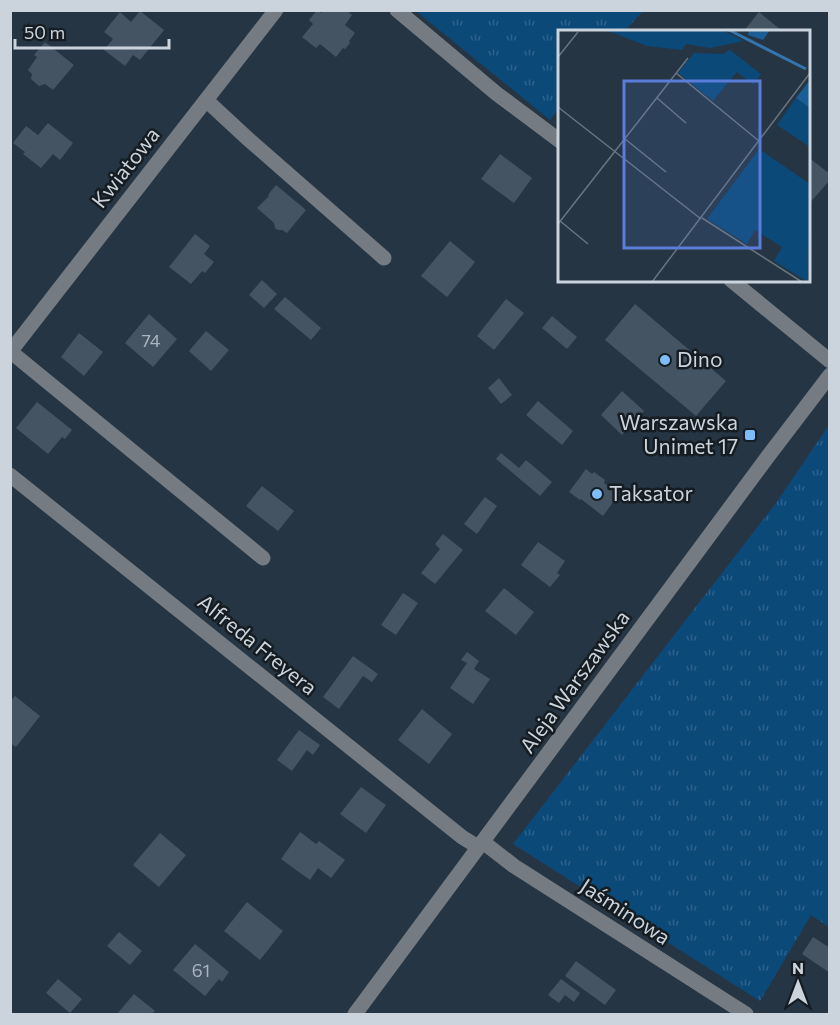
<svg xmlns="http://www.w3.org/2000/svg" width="840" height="1025" font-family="Commissioner,sans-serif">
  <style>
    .grass { fill: url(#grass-tufts) }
    .building { fill: #445463 }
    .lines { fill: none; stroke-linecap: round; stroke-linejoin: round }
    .minor { stroke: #747b82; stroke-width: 15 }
    .poi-dot { fill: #7fbdf9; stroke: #151c22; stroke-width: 2 }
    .labels { text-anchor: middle; stroke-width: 5; stroke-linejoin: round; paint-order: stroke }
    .number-label { font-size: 18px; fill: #a9b4be }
    .street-label { font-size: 21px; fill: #cbd4dd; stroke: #151c22 }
    .poi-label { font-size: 21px; fill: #cbd4dd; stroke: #151c22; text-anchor: start }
    .inset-river { fill: none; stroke: #3374ad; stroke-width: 3 }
    .inset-road { fill: none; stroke: #687581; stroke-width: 1.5 }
    .view { fill: #5a7dda; fill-opacity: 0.15; stroke: #5a7dda; stroke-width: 3 }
    .inset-edge { fill: none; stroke: #cbd4dd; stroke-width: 3 }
  </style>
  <defs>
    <pattern id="grass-tufts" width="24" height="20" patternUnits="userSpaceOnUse" patternTransform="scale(1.5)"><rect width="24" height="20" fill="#0b4979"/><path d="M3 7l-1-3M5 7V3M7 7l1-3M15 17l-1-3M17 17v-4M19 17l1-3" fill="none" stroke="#2d628c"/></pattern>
  </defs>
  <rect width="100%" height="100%" fill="#263543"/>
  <g class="grass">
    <polygon points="416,11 643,11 625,31 560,32 559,108 550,120"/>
    <polygon points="829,425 829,927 811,915 760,1001 513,844 776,503"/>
  </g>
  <g class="building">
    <polygon points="317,10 321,13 323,10 346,10 352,15 345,25 355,33 349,41 350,43 345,49 343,48 336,57 320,44 316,48 302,37 313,24 309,20"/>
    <polygon points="140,11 164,30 140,60 133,55 125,66 104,50 113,39 104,32 120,12 131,22"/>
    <polygon points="759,12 781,30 779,32 743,32"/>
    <polygon points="45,42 74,65 53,90 45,84 39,86 31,79 32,74 28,70 37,57 34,55"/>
    <polygon points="48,123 73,143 60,160 53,154 41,168 23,154 25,152 13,143 26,126 38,135"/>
    <polygon points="500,154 532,178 514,203 481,179"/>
    <polygon points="808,157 830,174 830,180 808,205"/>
    <polygon points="276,185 306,210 287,233 282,230 278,230 275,228 274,223 257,208 269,196 268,195"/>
    <polygon points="195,234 210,246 204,254 214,262 205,273 202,271 191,284 169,267"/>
    <polygon points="450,241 475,262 447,297 421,276"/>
    <polygon points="262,280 277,294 264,308 249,295"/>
    <polygon points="285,297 321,328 311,340 274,309"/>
    <polygon points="506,299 524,313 494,350 477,336"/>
    <polygon points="635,304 726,381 696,416 605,340"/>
    <polygon points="149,314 177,339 153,367 125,343"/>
    <polygon points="552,316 577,337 567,349 542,328"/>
    <polygon points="206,331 229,350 211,371 189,351"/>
    <polygon points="79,333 103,352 84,376 61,357"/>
    <polygon points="499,378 512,395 501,404 488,388"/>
    <polygon points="622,391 644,411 622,435 601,415"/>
    <polygon points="538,401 573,431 562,445 526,415"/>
    <polygon points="37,402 72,430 65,439 62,437 48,454 16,428"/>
    <polygon points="501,453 519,468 526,460 552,482 540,496 496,459"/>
    <polygon points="586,469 592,474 594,472 605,480 604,483 619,494 603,516 581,499 580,500 569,492"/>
    <polygon points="262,486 294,511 278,531 246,506"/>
    <polygon points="485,497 497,506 477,534 464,524"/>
    <polygon points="443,534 463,550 435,584 421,573 440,549 435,544"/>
    <polygon points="538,542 565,561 557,573 560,575 550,587 521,565"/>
    <polygon points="504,588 534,612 516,635 485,611"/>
    <polygon points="403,593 418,603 396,635 381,625"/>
    <polygon points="467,652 479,661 474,669 490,679 473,704 450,688 467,663 461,660"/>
    <polygon points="353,656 378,674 372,682 363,676 339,709 323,697"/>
    <polygon points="15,696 40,716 16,747 10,743 10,702"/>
    <polygon points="422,709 452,734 429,764 398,740"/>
    <polygon points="299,730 320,745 313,755 307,750 292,771 277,760"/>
    <polygon points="361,787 386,805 366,833 340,814"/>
    <polygon points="300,832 316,844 319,841 345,860 331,878 318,868 310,880 281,859"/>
    <polygon points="160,833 186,855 159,887 133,865"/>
    <polygon points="247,902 283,931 260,960 224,931"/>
    <polygon points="119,932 142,951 130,965 107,946"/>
    <polygon points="813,937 830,948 830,973 802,954"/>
    <polygon points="195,944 229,972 222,982 219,979 205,996 173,970"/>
    <polygon points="576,961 616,990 605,1005 565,976"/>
    <polygon points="58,979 82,999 70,1013 46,993"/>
    <polygon points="561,979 580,993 574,1002 565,995 559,1003 548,995"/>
    <polygon points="134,994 155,1011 152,1014 117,1014"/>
  </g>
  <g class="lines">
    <g class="minor">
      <polyline points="397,10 497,94 560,141"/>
      <polyline points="206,100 247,138 384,258"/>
      <polyline points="731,280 830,361"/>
      <polyline points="10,352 276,10"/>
      <polyline points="11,352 263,558"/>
      <polyline points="10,475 462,837 478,847"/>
      <polyline points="483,842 514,866 746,1014"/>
      <polyline points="355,1014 769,455 830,375"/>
    </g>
  </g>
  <g class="poi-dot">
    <circle cx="665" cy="360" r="6"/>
    <rect x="744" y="429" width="12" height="12" rx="3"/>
    <circle cx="597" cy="494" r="6"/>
  </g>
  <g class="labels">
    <g class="number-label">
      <text x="151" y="347">74</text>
      <text x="201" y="977">61</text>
    </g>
    <g class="street-label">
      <text transform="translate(126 168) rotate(-52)" y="7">Kwiatowa</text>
      <text transform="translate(257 645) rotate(39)" y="7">Alfreda Freyera</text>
      <text transform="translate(575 682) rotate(-54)" y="7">Aleja Warszawska</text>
      <text transform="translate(625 912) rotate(33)" y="7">Jaśminowa</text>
    </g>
    <g class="poi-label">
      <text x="677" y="367">Dino</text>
      <text x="738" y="430" text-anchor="end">Warszawska<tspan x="738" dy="24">Unimet 17</tspan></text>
      <text x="609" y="501">Taksator</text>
    </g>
  </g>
  <g transform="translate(558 30)">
    <rect width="252" height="252" fill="#263543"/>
    <path d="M172 20 203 44 195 55 179 42 155 71 120 43 136 23 165 24ZM238 68 252 78V117L219 95ZM201 119 252 154 250 252 216 231 224 217 197 200 189 214 149 189Z" fill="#0b4979"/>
    <path d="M212 0 205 10 190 5 191 0ZM252 50V78L238 68Z" fill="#1b5e96"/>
    <path d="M48 0H164L186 11 152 18 128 14 124 20 89 16Z" fill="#0b4979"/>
    <path class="inset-river" d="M171 0 248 39"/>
    <path class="inset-road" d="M0 27 20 2M118 43 201 111M99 68 128 93M0 77 143 189M67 109 108 142M144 188 244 252M2 191 30 214M0 194 130 28M94 252 252 43"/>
    <path class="view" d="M66 51H202V218H66Z"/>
    <rect width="252" height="252" class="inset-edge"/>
  </g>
  <rect width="840" height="1025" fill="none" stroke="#cbd4dd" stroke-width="24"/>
  <g transform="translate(798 983)" stroke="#151c22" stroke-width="4.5" paint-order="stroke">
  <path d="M0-4.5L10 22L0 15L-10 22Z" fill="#cbd4dd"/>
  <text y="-9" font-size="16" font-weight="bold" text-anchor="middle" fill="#cbd4dd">N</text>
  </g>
  <path d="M15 39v9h154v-9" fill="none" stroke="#cbd4dd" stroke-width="3"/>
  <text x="24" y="39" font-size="18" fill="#cbd4dd" stroke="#151c22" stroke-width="4.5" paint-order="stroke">50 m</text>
</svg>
